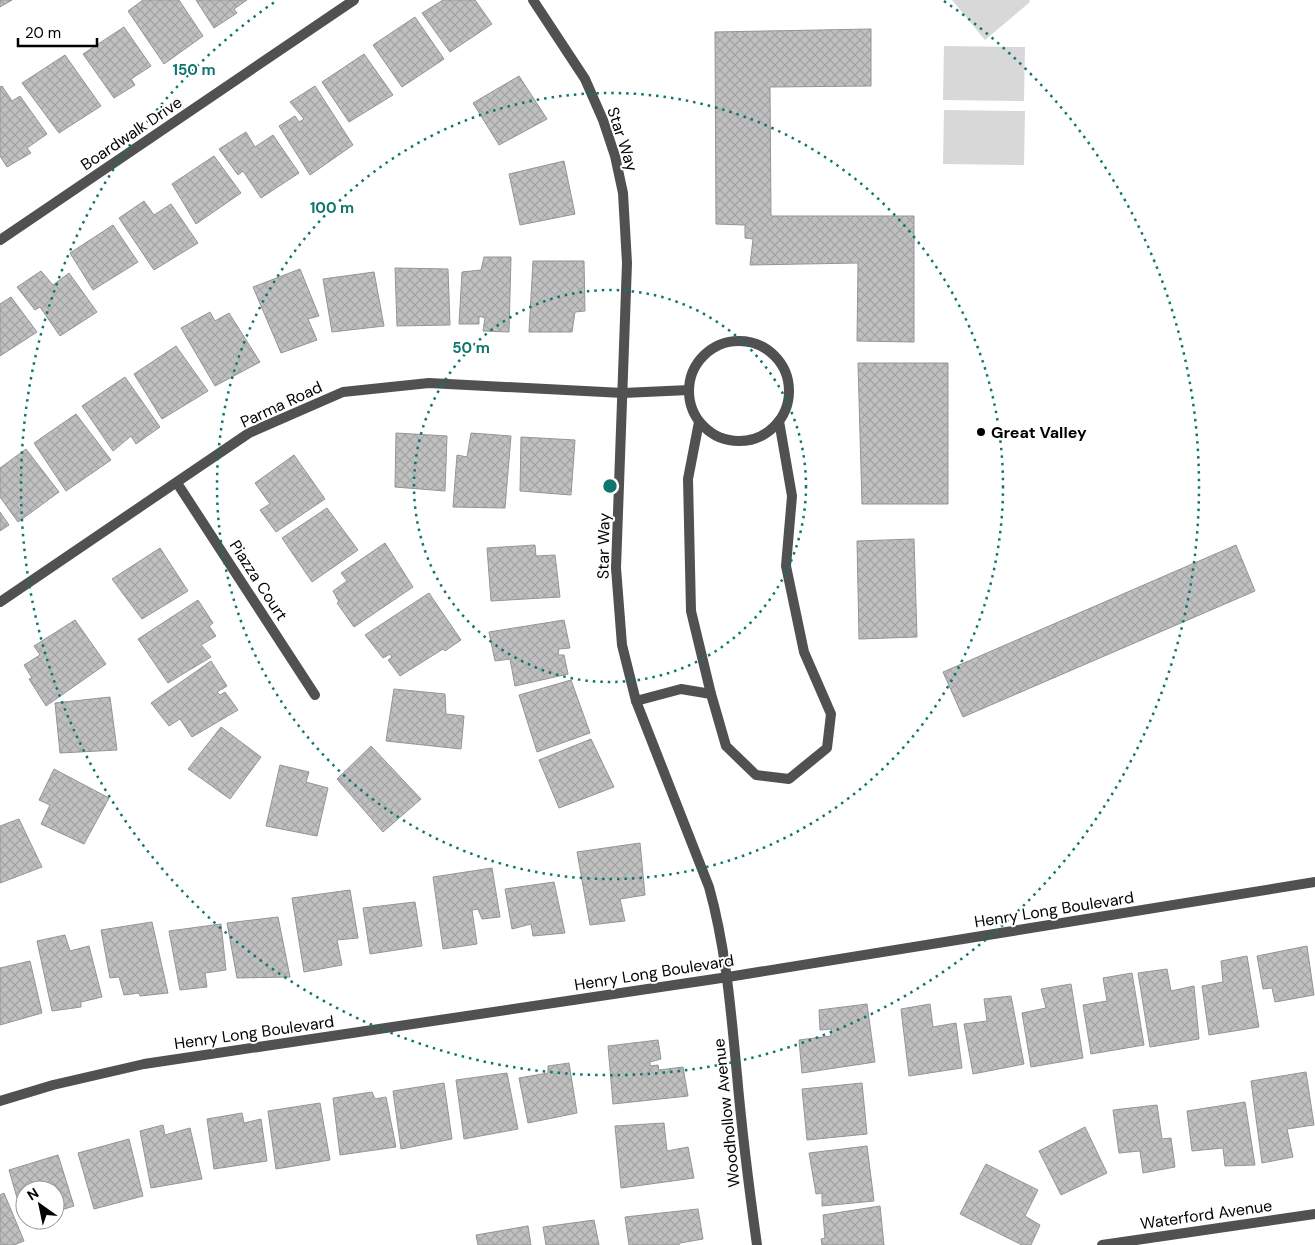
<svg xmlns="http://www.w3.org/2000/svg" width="1315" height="1245" font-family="'DM Sans',sans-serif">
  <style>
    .grass { fill: #d8d8d8 }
    .building { fill: url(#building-cross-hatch); stroke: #959595 }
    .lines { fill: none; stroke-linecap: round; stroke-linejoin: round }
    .service { stroke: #515151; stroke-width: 10 }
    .minor { stroke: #515151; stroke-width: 10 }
    .ring { fill: none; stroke: #0f766e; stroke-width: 2.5; stroke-dasharray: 2.5 5 }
    .poi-dot { fill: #000; stroke: #fff; stroke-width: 2 }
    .labels { text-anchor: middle; stroke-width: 4; stroke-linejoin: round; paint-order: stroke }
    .street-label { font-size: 16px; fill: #000; stroke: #fff }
    .poi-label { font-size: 16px; font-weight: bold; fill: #000; stroke: #fff; text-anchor: start }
    .centre { fill: #0f766e; stroke: #fff; stroke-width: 2.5 }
    .ring-label { font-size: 15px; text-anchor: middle; font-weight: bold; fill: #0f766e; stroke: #fff; stroke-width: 4; stroke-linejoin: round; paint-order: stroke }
  </style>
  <defs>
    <pattern id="building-cross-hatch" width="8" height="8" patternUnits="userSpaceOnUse" patternTransform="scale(1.25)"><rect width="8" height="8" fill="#c0c0c0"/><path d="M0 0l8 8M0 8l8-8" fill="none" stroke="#a3a3a3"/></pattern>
  </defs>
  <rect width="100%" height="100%" fill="#fff"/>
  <g class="grass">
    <polygon points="952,0 1029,0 1030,2 985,40"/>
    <polygon points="944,46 1025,47 1024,101 943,100"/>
    <polygon points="944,110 1025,111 1024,165 943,164"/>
  </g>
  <g class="building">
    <polygon points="0,0 12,0 0,7"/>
    <polygon points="143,0 179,0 203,36 164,64 128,11"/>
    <polygon points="196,0 247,0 234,9 237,13 214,28"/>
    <polygon points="443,0 475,0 492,24 450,52 422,13"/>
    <polygon points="415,17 444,59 402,87 373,45"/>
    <polygon points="124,27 151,66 131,79 135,85 114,98 83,54"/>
    <polygon points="871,29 871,86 770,87 771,216 914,216 914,342 857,341 858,263 750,265 753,239 745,238 745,225 716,224 715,32"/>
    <polygon points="364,54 393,95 349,122 322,82"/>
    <polygon points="65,55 101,106 59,133 22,83"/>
    <polygon points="519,76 547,119 499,145 473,103"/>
    <polygon points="2,86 12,101 20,96 47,134 27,148 31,153 7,167 0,156 0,87"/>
    <polygon points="315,86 353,145 310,175 279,126 295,116 299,122 304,119 290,102"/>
    <polygon points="246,132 255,147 273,135 299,173 261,198 243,171 238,175 219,149"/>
    <polygon points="214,156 241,193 196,224 172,184"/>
    <polygon points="564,161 575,214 520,225 509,174"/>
    <polygon points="144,201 154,215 171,204 198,243 154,270 119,218"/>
    <polygon points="113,225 138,262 93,290 70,253"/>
    <polygon points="484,257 511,257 509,332 483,331 485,318 479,316 479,324 459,324 462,272 481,270"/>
    <polygon points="533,261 584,261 585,311 575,312 572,332 529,332"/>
    <polygon points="395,268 448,269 450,325 397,326"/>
    <polygon points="300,269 319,316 308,319 317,340 281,353 253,287"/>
    <polygon points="41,271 53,285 69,273 97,312 60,336 40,307 35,310 17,287"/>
    <polygon points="374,272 384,326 332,332 323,279"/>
    <polygon points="11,297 37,332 0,356 0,304"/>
    <polygon points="210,312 215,321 229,313 260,362 215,386 181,328"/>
    <polygon points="176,346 208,391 162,419 134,374"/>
    <polygon points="858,363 948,363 948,504 862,504"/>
    <polygon points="125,377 160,427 136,444 131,436 113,451 82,406"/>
    <polygon points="76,414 111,460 66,491 34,443"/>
    <polygon points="396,433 447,436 445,491 395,487"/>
    <polygon points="471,433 511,436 505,508 453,507 457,455 467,457"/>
    <polygon points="521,437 575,440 571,495 520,491"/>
    <polygon points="26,449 59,492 18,522 0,497 0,468"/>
    <polygon points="294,455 325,499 276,532 260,510 270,504 255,483"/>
    <polygon points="327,508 358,550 312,582 282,538"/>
    <polygon points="0,512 9,525 0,531"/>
    <polygon points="914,539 917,637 859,639 857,541"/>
    <polygon points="385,543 413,587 354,627 337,603 339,602 333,591 347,581 341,573"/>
    <polygon points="535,545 536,556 555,555 560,597 491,601 487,548"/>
    <polygon points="1236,545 1255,591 963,717 943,672"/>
    <polygon points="160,548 188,591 142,619 112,579"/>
    <polygon points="429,593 461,640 445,651 443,649 400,676 388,660 392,657 390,654 383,658 365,635"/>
    <polygon points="198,600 213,623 209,626 216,636 201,645 211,657 168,683 138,639"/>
    <polygon points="75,620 106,664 46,706 29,679 32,678 24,665 40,655 34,646"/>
    <polygon points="564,620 570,648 559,649 558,655 564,655 568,674 515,686 510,659 495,661 489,632"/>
    <polygon points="211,661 227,686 217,692 220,695 225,692 238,710 192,737 180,719 169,726 151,703"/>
    <polygon points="571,680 590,733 537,752 519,695"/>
    <polygon points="394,689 445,694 446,714 464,716 461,749 386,741"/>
    <polygon points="110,697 117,750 60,753 55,703"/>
    <polygon points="221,727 261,757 230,799 188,769"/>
    <polygon points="591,739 614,787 559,808 539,760"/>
    <polygon points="371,746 421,799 383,832 337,779"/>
    <polygon points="280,765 309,772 306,782 328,788 317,836 266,826"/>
    <polygon points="54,769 109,798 84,844 41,824 50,805 39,800"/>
    <polygon points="19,819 42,867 0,883 0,826"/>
    <polygon points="640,843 645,895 620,899 625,921 590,925 577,852"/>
    <polygon points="492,868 500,917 482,919 478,909 472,910 477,944 443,949 433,877"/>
    <polygon points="554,882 565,933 533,936 531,924 512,929 505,889"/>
    <polygon points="350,890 358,938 337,940 342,965 304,972 292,898"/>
    <polygon points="415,902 422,946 370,954 363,908"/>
    <polygon points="278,917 290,977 237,978 227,923"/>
    <polygon points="152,922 168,993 140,996 139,993 124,995 119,977 110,978 101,930"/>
    <polygon points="221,924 226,970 205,973 207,987 180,990 169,931"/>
    <polygon points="65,935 70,951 89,946 102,997 81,1002 81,1007 52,1011 37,941"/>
    <polygon points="1307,946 1314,995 1275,1002 1272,988 1263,989 1257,956"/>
    <polygon points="1247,956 1259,1027 1209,1035 1202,986 1223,982 1221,961"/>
    <polygon points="30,961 42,1013 0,1025 0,968"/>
    <polygon points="1167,969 1171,991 1194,986 1199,1039 1150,1047 1138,973"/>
    <polygon points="1132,973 1144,1045 1091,1054 1083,1005 1107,1001 1103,978"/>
    <polygon points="1071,984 1083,1058 1031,1067 1022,1013 1046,1008 1041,989"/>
    <polygon points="1011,996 1024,1064 973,1074 964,1024 987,1021 984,999"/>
    <polygon points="867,1004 875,1062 802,1073 799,1040 831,1036 831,1029 820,1030 819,1010"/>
    <polygon points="930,1004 933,1027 956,1023 962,1068 909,1076 901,1009"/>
    <polygon points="658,1040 661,1059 650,1062 650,1066 658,1065 659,1070 683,1067 688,1096 613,1104 608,1046"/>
    <polygon points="569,1063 577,1113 528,1123 519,1078 548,1073 548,1066"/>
    <polygon points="1306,1072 1314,1125 1287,1129 1293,1157 1262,1163 1251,1081"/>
    <polygon points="507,1073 518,1129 464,1139 456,1080"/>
    <polygon points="444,1083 452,1139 401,1149 393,1091"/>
    <polygon points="862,1083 867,1134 807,1140 802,1089"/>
    <polygon points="372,1092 375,1099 386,1097 396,1147 340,1155 333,1098"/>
    <polygon points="1245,1102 1255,1165 1225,1166 1223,1148 1192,1151 1187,1111"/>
    <polygon points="320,1103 330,1160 276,1169 268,1111"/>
    <polygon points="1157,1105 1162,1139 1171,1138 1175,1167 1143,1173 1140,1151 1119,1153 1113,1110"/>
    <polygon points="242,1113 244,1123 261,1119 267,1161 214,1169 207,1119"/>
    <polygon points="664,1123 667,1151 688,1147 694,1178 621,1188 615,1126"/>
    <polygon points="163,1125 165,1135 190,1128 202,1179 151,1188 140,1131"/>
    <polygon points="1085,1127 1107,1173 1061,1195 1039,1151"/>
    <polygon points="129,1139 143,1196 94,1209 78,1153"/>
    <polygon points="867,1146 874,1201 822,1206 822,1193 816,1194 809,1153"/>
    <polygon points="58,1155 74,1206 55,1212 55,1190 25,1190 25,1220 31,1220 24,1222 9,1170"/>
    <polygon points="986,1164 1038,1190 1025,1216 1040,1225 1031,1245 1022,1245 960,1214"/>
    <polygon points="4,1193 24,1241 14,1245 0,1245 0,1195"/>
    <polygon points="880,1206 884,1245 822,1245 821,1239 825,1238 823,1215"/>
    <polygon points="698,1209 703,1239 680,1243 679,1245 629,1245 625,1217"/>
    <polygon points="594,1220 599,1245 546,1245 543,1227"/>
    <polygon points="528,1226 531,1245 478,1245 476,1235"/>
  </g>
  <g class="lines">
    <g class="service">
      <circle cx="739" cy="391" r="50"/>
      <polyline points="623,393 689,390"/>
      <polyline points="699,422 688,479 691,611 711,694 726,746 756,775 789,779 827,748 831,714 804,652 786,566 792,496 779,421"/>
      <polyline points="636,701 681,689 711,694"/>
    </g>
    <g class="minor">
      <path d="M533 0 585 79 603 120 615 156 623 193 627 263 616 568 622 645 636 701 709 887C726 948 731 1011 737 1075 742 1132 749 1188 757 1245"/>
      <polyline points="0,240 354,0"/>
      <polyline points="177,483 315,695"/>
      <polyline points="0,602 249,433 343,392 429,383 623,393"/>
      <polyline points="0,1101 53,1085 144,1064 728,977 1315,882"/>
      <polyline points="1102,1245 1315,1214"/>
    </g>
  </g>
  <g class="ring">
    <circle cx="610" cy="486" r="196"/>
    <circle cx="610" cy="486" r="393"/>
    <path d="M944 1A589 589 0 1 1 276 1"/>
  </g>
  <circle class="poi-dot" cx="981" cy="432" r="5"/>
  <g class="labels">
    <g class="street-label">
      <text transform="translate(131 133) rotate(-34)" y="6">Boardwalk Drive</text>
      <text transform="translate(623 139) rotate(72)" y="6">Star Way</text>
      <text transform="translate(281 404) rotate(-25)" y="6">Parma Road</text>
      <text transform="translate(603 546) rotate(-89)" y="6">Star Way</text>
      <text transform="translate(259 580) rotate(57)" y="6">Piazza Court</text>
      <text transform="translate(1054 909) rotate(-9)" y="6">Henry Long Boulevard</text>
      <text transform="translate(654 972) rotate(-9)" y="6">Henry Long Boulevard</text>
      <text transform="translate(254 1032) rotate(-8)" y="6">Henry Long Boulevard</text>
      <text transform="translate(726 1113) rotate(-96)" y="6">Woodhollow Avenue</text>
      <text transform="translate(1206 1214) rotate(-8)" y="6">Waterford Avenue</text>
    </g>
    <g class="poi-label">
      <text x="991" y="438">Great Valley</text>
    </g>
  </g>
  <circle cx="610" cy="486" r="8" class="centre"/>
  <g class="ring-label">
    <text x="194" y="75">150 m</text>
    <text x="332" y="213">100 m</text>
    <text x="471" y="353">50 m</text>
  </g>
  <g transform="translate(40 1205) rotate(327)"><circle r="24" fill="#ffffff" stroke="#999999"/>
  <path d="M0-4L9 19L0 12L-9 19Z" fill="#000000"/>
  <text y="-8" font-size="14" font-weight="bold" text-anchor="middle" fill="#000000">N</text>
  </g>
  <path d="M18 38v8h79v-8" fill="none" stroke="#000000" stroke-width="2.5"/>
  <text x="25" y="38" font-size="15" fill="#000000" stroke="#ffffff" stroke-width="4" paint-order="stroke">20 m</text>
</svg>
